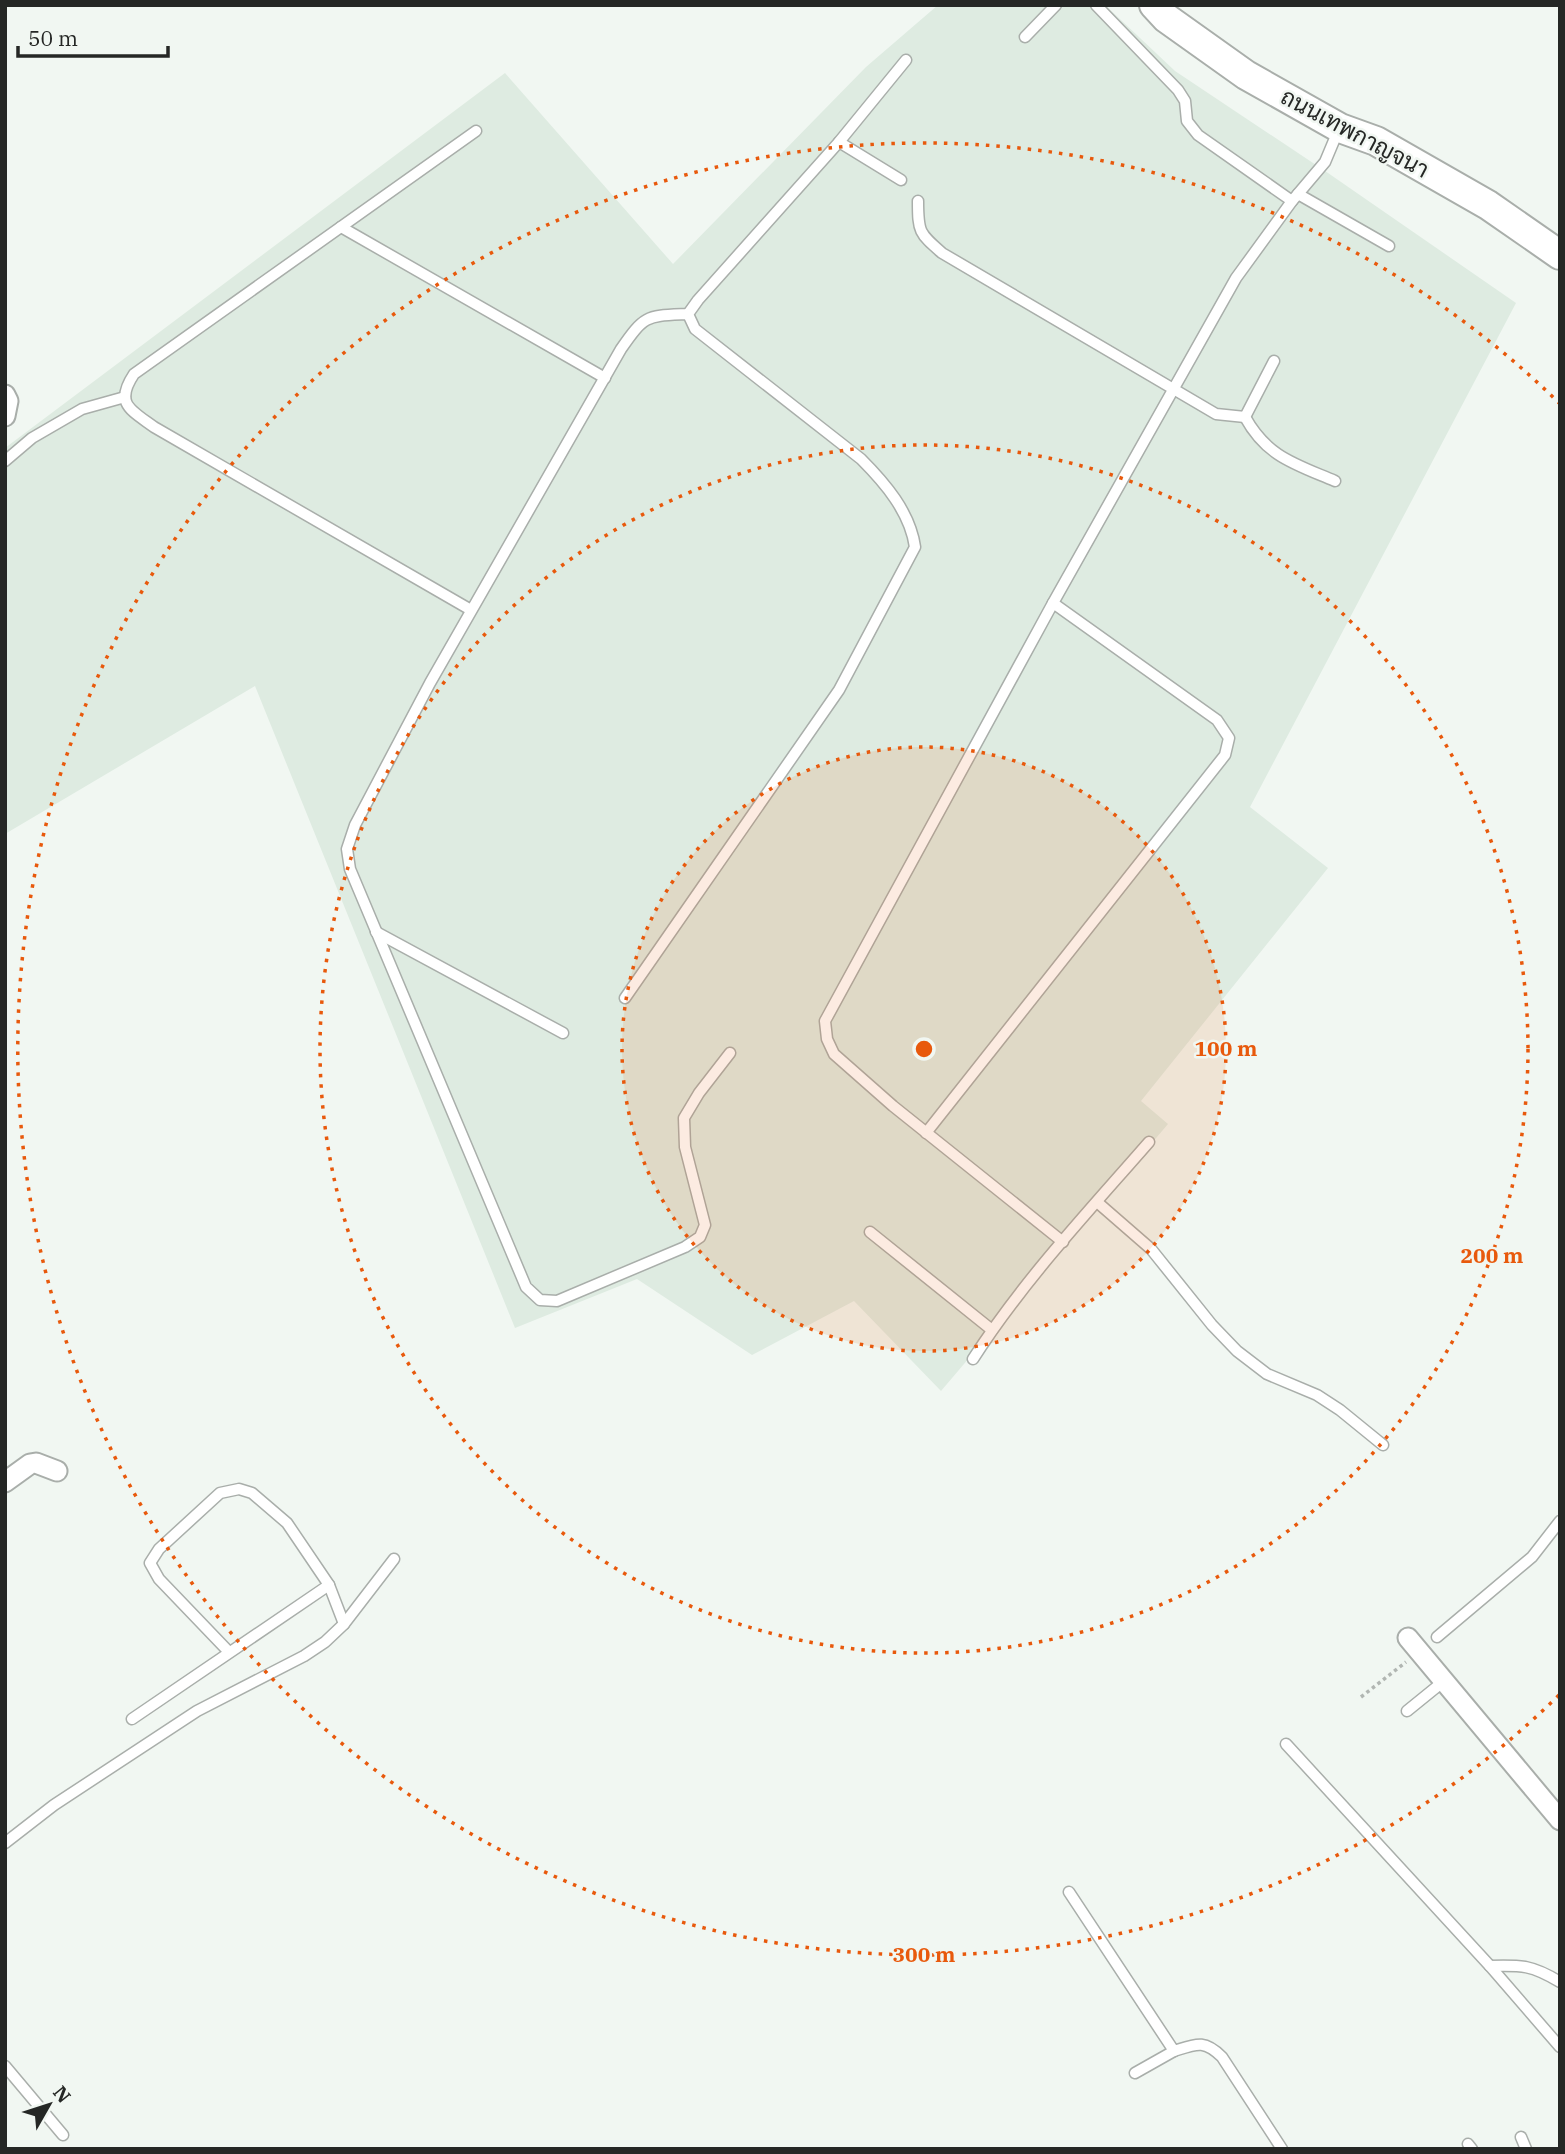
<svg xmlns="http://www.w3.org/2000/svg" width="1565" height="2154" font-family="'IBM Plex Serif',Sarabun,serif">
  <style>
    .built { fill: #deebe1 }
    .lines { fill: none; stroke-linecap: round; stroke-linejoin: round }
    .lane-casing { stroke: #a9aeaa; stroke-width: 13 }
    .street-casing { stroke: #a9aeaa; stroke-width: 23 }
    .secondary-casing { stroke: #a9aeaa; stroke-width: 32 }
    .path { stroke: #b1b6b2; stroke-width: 3.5; stroke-dasharray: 3.5 3.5; stroke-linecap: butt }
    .lane { stroke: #fff; stroke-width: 10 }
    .street { stroke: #fff; stroke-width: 19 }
    .secondary { stroke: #fff; stroke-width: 28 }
    .ring { fill: none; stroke: #e8590c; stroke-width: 3.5; stroke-dasharray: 3.5 7 }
    .labels { text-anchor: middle; stroke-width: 5; stroke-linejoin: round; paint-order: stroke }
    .street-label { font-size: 23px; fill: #252725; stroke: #f1f7f2 }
    .centre { fill: #e8590c; stroke: #f1f7f2; stroke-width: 3.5 }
    .ring-label { font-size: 21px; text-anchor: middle; font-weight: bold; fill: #e8590c; stroke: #f1f7f2; stroke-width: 5; stroke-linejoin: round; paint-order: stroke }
  </style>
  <rect width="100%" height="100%" fill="#f1f7f2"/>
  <polygon class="built" points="938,5 1105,5 1175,71 1328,173 1516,303 1250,807 1328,868 1141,1101 1168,1124 941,1391 854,1301 752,1355 637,1279 515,1328 255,686 5,834 5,448 505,73 673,264 866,67"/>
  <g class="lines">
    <defs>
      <g id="lane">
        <polyline points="1096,5 1178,90 1185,101 1187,121 1198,135 1292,201"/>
        <polyline points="1025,37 1056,5"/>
        <polyline points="839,142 901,180"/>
        <polyline points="1298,194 1389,246"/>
        <path d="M918 201C918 232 919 233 942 253L1216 414 1245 417 1274 361"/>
        <polyline points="341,227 605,378"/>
        <path d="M688 314C647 316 645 314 621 349L430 683 355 825 347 849 350 869 526 1287 540 1300 557 1301 685 1247 700 1237 705 1225 685 1147 684 1118 699 1093 730 1053"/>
        <path d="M1245 417C1267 457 1295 464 1335 481"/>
        <polyline points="5,461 32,438 82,409 125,397"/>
        <polyline points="1053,603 825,1021 827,1039 834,1054 893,1106 1063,1242"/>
        <path d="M471 610 154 427C131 410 114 404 134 374L476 131"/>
        <polyline points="376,932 563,1033"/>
        <path d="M625 998 839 690 915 547C910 512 885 483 861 459L695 329 688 314 698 300 839 142 906 60"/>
        <polyline points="926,1133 1225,755 1229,738 1217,720 1053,603 1236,278 1292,201 1325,162 1338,131"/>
        <polyline points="1097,1202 1151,1249 1212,1325 1237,1351 1267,1374 1317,1395 1340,1410 1383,1445"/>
        <polyline points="870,1232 992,1330"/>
        <path d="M973 1359C1023 1281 1088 1212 1149 1142"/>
        <polyline points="1437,1637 1532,1557 1560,1521"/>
        <polyline points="229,1652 159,1579 150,1563 159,1549 220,1493 239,1489 252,1493 287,1523 329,1585 344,1624"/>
        <polyline points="1407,1711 1444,1681"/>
        <polyline points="132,1719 329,1585"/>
        <polyline points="1286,1744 1490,1966 1560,2047"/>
        <polyline points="5,1843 54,1805 197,1711 304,1656 325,1642 344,1624 394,1559"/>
        <polyline points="1069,1892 1174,2051 1135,2073"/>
        <path d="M1490 1966C1522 1965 1532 1965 1560 1982"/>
        <path d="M1174 2051C1196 2044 1204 2039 1222 2057L1282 2149"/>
        <polyline points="5,2066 63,2135"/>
        <polyline points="1521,2137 1526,2149"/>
        <polyline points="1468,2144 1472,2149"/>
      </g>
      <g id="street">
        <polyline points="5,395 8,401 5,416"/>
        <polyline points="5,1482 30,1464 36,1463 57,1471"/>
        <polyline points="1408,1638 1560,1820"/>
      </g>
      <polyline id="secondary" points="1154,5 1166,18 1246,75 1340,128 1376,141 1488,205 1560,255"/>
    </defs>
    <use href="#lane" class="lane-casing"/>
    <use href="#street" class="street-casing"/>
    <use href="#secondary" class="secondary-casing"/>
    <polyline class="path" points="1361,1697 1406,1662"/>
    <use href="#lane" class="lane"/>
    <use href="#street" class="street"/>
    <use href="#secondary" class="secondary"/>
  </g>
  <circle cx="924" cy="1049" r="302" fill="#e8590c" fill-opacity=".12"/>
  <g class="ring">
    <circle cx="924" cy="1049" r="302"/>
    <circle cx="924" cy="1049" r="604"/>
    <path d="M1559 1695A906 906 0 1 1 1559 403"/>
  </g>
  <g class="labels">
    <g class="street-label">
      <text transform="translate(1355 133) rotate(28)" y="8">ถนนเทพกาญจนา</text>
    </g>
  </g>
  <circle cx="924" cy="1049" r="10" class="centre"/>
  <g class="ring-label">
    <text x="1226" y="1056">100 m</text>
    <text x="1492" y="1263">200 m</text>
    <text x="924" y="1962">300 m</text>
  </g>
  <rect width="1565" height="2154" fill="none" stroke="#252725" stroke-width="14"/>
  <g transform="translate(49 2105) rotate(51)" stroke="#f1f7f2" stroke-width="5" paint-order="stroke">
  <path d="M0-5L12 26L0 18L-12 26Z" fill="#252725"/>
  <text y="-10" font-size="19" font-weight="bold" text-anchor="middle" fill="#252725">N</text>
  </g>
  <path d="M18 46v10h150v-10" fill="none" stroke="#252725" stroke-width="3.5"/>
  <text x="28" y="46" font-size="21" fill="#252725" stroke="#f1f7f2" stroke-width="5" paint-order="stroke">50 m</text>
</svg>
